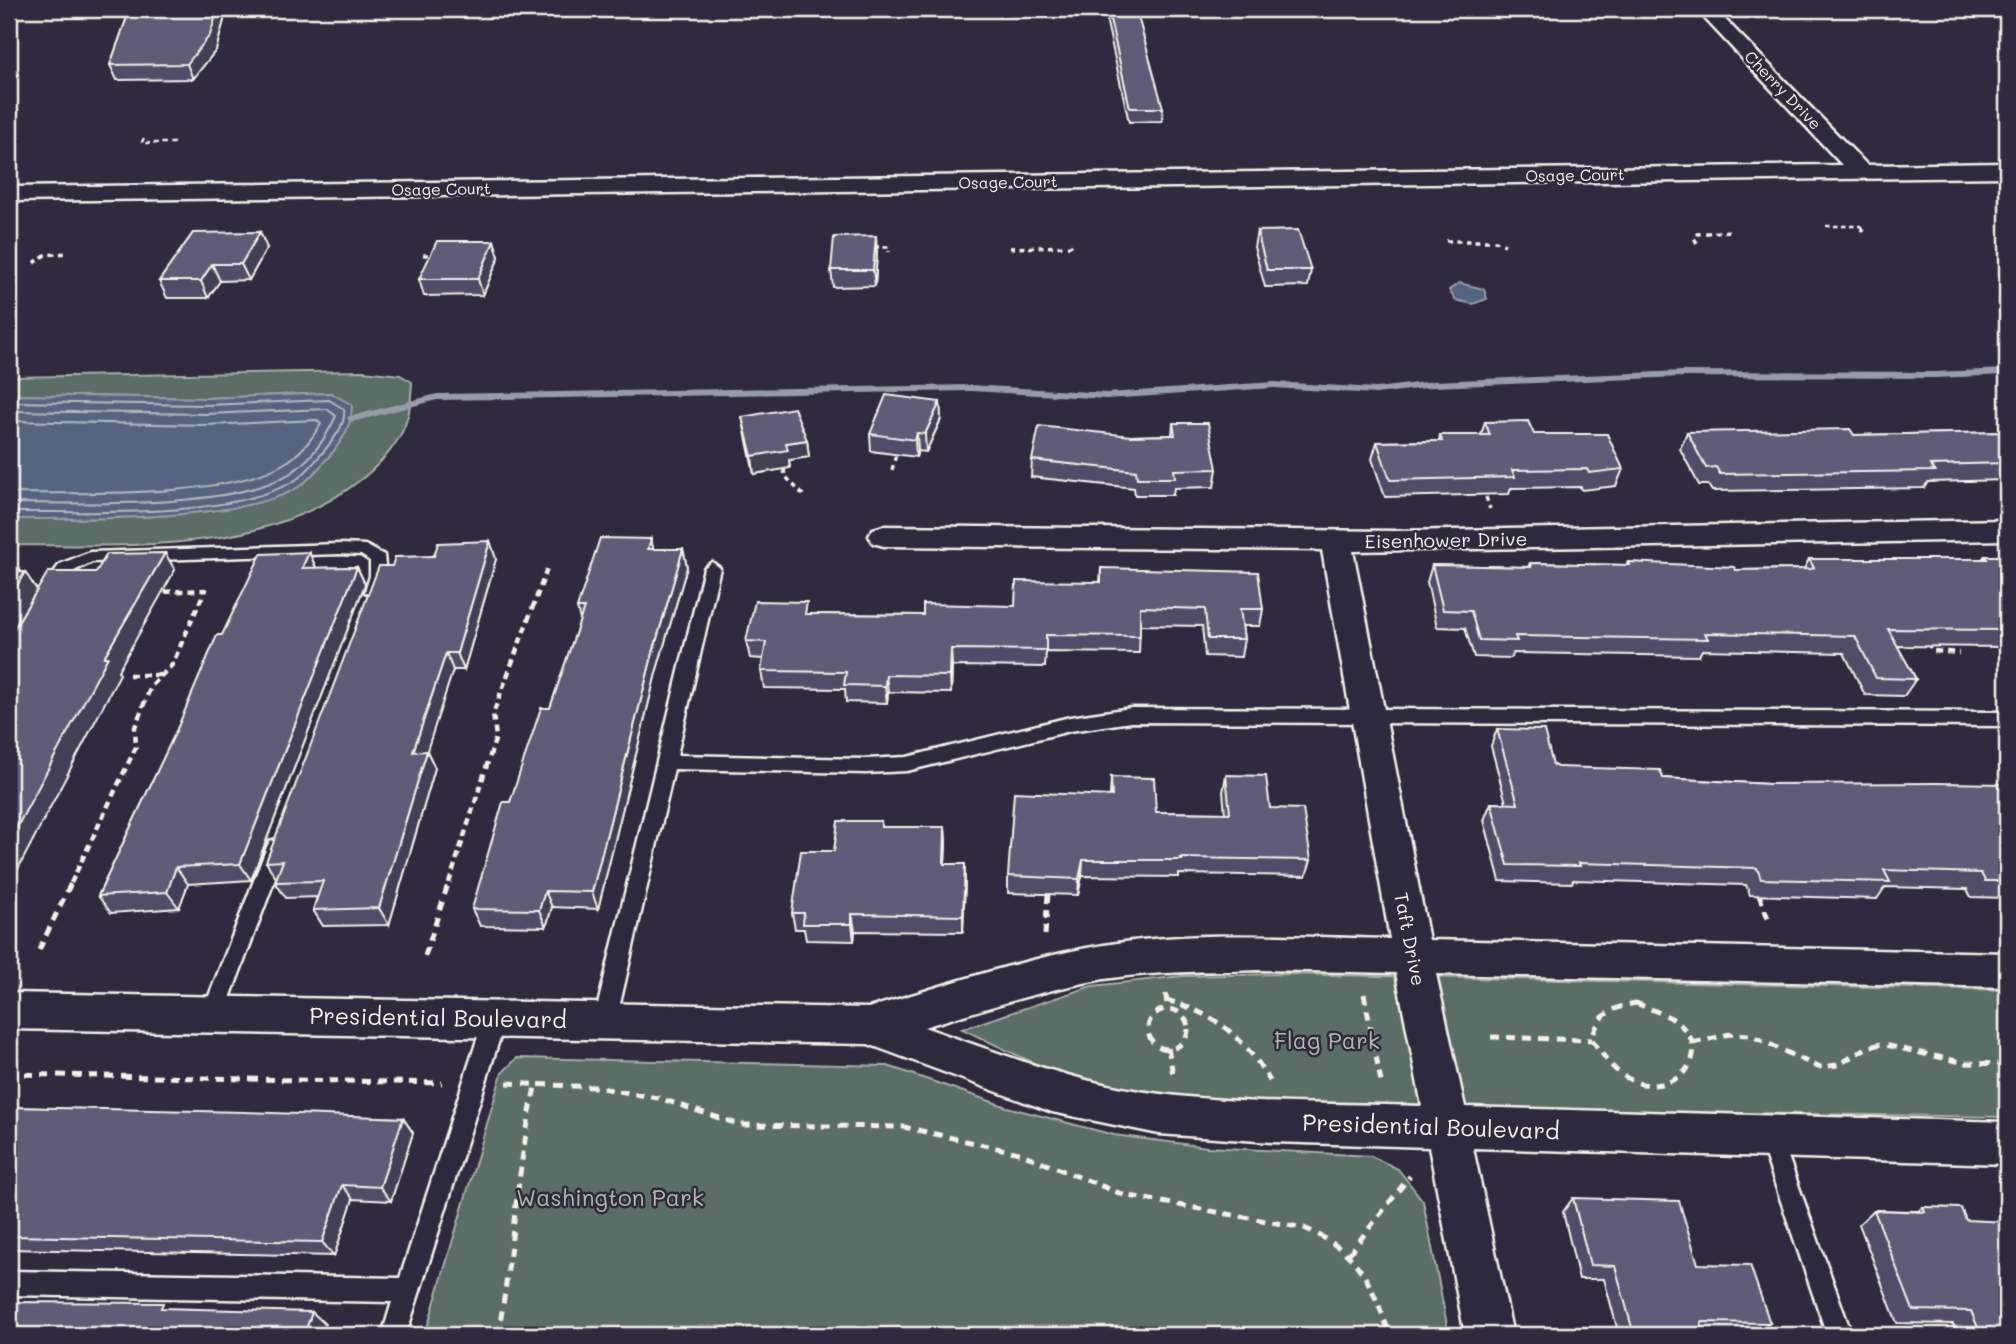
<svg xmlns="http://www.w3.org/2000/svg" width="2016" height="1344" font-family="Mali,sans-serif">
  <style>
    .green { fill: #5a6d66; stroke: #a7afa7; stroke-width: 2 }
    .water { fill: #57657f; stroke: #969da9; stroke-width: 2 }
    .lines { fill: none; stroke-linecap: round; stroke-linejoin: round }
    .shore { stroke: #b5b9be; stroke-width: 2 }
    .stream { fill: #969da9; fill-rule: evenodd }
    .lane-casing { stroke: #f4f1e8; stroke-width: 5 }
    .street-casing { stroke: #f4f1e8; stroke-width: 5 }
    .path-far3 { stroke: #f4f1e8; stroke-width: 2.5; stroke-dasharray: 4.5 3.5; stroke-linecap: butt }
    .path-far2 { stroke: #f4f1e8; stroke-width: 3.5; stroke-dasharray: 5 4.5; stroke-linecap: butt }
    .path-far1 { stroke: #f4f1e8; stroke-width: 4.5; stroke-dasharray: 7 5; stroke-linecap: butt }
    .path { stroke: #f4f1e8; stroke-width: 5; stroke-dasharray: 9 7; stroke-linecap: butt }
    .lane { fill: #2f2a3d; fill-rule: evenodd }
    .street { fill: #2f2a3d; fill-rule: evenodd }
    .wall { fill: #514e67; stroke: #f4f1e8; stroke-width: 2 }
    .shaded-wall { fill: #424054; stroke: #f4f1e8; stroke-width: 2 }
    .building { fill: #5e5b78; stroke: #f4f1e8; stroke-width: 2 }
    .labels { text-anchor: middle; stroke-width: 5; stroke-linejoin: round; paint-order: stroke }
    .far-street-label { font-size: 16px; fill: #f4f1e8; stroke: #2f2a3d }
    .street-label { font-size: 19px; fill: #f4f1e8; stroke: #2f2a3d }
    .near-street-label { font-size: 23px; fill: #f4f1e8; stroke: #2f2a3d }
    .near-park-label { font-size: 23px; fill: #afb6ae; stroke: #2f2a3d }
  </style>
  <rect width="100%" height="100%" fill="#2f2a3d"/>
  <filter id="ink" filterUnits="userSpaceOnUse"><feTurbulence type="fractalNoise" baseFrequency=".0143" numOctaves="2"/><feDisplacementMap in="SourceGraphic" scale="14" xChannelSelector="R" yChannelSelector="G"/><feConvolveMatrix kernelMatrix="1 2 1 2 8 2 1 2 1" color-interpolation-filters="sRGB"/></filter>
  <g filter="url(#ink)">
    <g class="green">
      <path d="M363 371 400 375 412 382C411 394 411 408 407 419 401 442 380 464 363 478 266 556 127 545 9 545V519C74 519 247 521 298 487 311 479 322 464 332 453 344 438 352 424 351 405L331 393 206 398 9 395V377Z"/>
      <polygon points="1286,974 2007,990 2007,1117 1279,1106 1147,1096 1055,1073 962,1029 1092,986 1183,976"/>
      <polygon points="517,1058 888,1066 1007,1107 1114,1135 1207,1147 1371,1156 1398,1169 1423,1201 1449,1335 425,1335 502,1073"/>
    </g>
    <g class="water">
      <polygon points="1459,283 1484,289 1487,299 1473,304 1455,300 1449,290"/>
      <path d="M331 393 352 405C352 424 344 438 332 453 322 464 311 479 298 487 247 521 73 519 9 519V395L206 398Z"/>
    </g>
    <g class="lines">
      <g class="shore">
        <path d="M9 402 206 405 329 400 344 409C346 426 334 438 324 451 315 461 306 474 294 481 227 520 86 511 9 512"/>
        <path d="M9 411 206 414 327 409 336 416C326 438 310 461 289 474 229 510 81 503 9 503"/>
        <path d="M9 421 206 425 317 420 321 424C312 439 300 454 285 463 228 499 78 493 9 493"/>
      </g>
      <polygon class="stream" points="2007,369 2007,375 1935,378 1683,377 1434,387 1376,394 1274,388 1107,399 971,391 437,400 352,422 347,419 348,417 437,394 971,385 1107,393 1274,382 1376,388 1434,381 1683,371 1935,372"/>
      <defs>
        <g id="lane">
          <polygon points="339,544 365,545 384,555 386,576 379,596 373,598 365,592 370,576 370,561 361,555 339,554 92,562 72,572 55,593 43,593 41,589 60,564 90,552"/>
          <polygon points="712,562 720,568 677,755 866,759 907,757 1070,717 1131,708 2007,712 2007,726 1131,722 1070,731 907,771 866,773 674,769 616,1021 613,1028 605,1031 597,1028 594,1021 704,568"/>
          <polygon points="277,839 284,841 287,847 224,1014 221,1021 213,1024 205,1021 202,1014 267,847 270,841"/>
          <polygon points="495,1008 503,1011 506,1018 406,1335 382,1335 392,1302 9,1295 9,1271 400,1278 484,1018 487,1011"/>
          <polygon points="1770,1126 1778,1129 1781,1137 1852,1335 1827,1335 1759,1137 1762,1129"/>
        </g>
        <g id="street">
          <polygon points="1696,9 1715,9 1867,165 2007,163 2007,177 9,201 9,187 1842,165"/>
          <path d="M2007 520V540L1353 551 1429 940 2007 953V987L1436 974 1465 1107 2007 1122V1164L1473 1148 1513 1335H1465L1429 1147 1272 1142 1159 1134 1052 1112 868 1044 9 1029V993L868 1008C946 985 1024 958 1104 945 1198 930 1296 937 1390 939L1322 550 884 546 873 543 869 536 873 529 884 526 1396 531ZM1259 970 1396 973 1422 1106C1335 1103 1246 1105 1160 1094 1078 1084 1001 1054 924 1027 983 1009 1043 990 1104 979 1155 971 1208 972 1259 970Z"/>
        </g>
      </defs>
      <use href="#lane" class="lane-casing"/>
      <use href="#street" class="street-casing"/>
      <g class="path-far3">
        <polyline points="144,138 142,142 146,143 176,143"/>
        <polyline points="1826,226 1860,226 1863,229"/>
      </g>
      <g class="path-far2">
        <polyline points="1861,228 1866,233"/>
        <polyline points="1446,241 1496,241 1505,245"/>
        <polyline points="1697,243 1694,238 1697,234 1731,231"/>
        <polyline points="874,247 889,247 889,252"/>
        <polyline points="1010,248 1071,246 1072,250"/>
        <polyline points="423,255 436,255"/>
        <polyline points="34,263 45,255 68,253"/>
        <polyline points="784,469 785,476 805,497"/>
        <polyline points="892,470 896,454"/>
        <polyline points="1486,497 1490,509"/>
      </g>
      <g class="path-far1">
        <polyline points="1927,642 1933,651 1959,653"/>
        <polyline points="129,675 162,675"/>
        <polyline points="71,883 136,747 135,727 151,686 172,665 205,590 163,592"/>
        <polyline points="449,883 496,737 493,714 547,569"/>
      </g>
      <g class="path">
        <polyline points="1759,895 1769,921"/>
        <polyline points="1045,935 1048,894"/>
        <polyline points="39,950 72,881"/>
        <polyline points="425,956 449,881"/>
        <polyline points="1166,994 1167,1010"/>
        <polyline points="1364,994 1381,1082 1378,1082"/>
        <path d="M1166 1000C1216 1014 1244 1037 1270 1081"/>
        <path d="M1636 1003C1647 1008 1660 1012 1671 1018 1728 1053 1664 1113 1616 1070 1607 1062 1600 1050 1592 1040 1598 1014 1611 1008 1636 1003Z"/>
        <circle cx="1168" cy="1029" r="20"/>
        <polyline points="1491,1037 1592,1040"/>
        <polyline points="1693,1043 1730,1034 1750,1035 1818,1067 1838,1065 1866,1048 1881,1044 1965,1063 2007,1064"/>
        <polyline points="1168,1048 1173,1074"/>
        <polyline points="9,1074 442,1083"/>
        <path d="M507 1083 595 1087 658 1098 741 1125 904 1127 1019 1153 1124 1195 1304 1228C1360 1252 1370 1281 1390 1335"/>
        <polyline points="1349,1254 1410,1176"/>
        <path d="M498 1335C513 1251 517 1166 536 1083"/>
      </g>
      <use href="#lane" class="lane"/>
      <use href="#street" class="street"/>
    </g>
    <g class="wall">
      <polygon points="130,9 227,9 216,50 193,79 117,80 110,65"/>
      <polygon points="1108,10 1163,108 1162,121 1129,122 1107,23"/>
      <polygon points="1257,231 1311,270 1308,286 1265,287 1254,247"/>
      <polygon points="193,233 267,248 249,280 220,281 208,298 167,298 159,281"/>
      <polygon points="494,241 499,257 483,295 424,296 419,279"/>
      <polygon points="877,252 875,286 833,287 831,270"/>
      <polygon points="940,402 941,419 926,452 918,451 916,457 871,451 870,434"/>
      <polygon points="742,417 807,440 809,457 789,460 790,468 754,474"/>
      <polygon points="1485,422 1534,434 1623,469 1616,486 1582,490 1581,487 1511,488 1509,494 1385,497 1372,459 1377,442 1439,441 1440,435 1481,435"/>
      <polygon points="1173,423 1217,469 1214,487 1174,488 1173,495 1135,495 1134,488 1031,477 1032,460 1131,436 1172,435"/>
      <polygon points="1687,432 1854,435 2007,432 2007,480 1928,482 1924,488 1712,491 1708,485 1699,485 1680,449"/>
      <polygon points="651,539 653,549 683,549 687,567 656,673 598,909 552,907 546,927 480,926 472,909 510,802 550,708 580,620 577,608"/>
      <polygon points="490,541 496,559 464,670 453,670 426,751 427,751 435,768 389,925 323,926 313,910 317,897 286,898 275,882 276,878 266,862 392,566"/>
      <polygon points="309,552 316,568 357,567 365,584 251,880 188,884 179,908 111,913 98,896 222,635"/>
      <polygon points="1985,556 2007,556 2007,647 1897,646 1916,679 1904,696 1865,695 1844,653 1702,650 1699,656 1513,653 1511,658 1474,657 1465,628 1437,627 1427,582 1432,565 1528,567 1530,563 1626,565 1628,562 1736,570 1804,569 1809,559 1982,559"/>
      <polygon points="1101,568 1263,609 1260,626 1242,626 1244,639 1241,657 1205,656 1202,626 1140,625 1139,653 1046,652 1045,667 952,666 951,693 888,692 887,703 846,702 845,689 764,688 761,671 763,659 750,658 746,641 809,614 923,615 1015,606 1100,582"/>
      <polygon points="1497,729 1557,767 1663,778 1769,784 2007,784 2007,898 1971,897 1967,889 1885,887 1877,899 1750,895 1746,885 1573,880 1572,883 1500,881 1484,820 1491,803 1506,803 1491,746"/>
      <polygon points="1226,775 1270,808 1311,860 1306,876 1179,874 1179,877 1082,876 1078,895 1008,893 1008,876 1110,796 1111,777 1156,812 1225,813 1223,792"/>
      <polygon points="881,821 882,827 945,827 946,844 945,864 965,880 963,932 855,931 854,941 806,940 804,929 795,929 792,913 834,851"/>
      <polygon points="9,1107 403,1118 413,1133 391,1201 353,1199 334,1256 9,1249"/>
      <polygon points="1573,1198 1698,1264 1770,1323 1756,1335 1619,1335 1604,1279 1579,1279 1563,1212"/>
      <polygon points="1923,1207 1966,1220 2007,1335 1958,1335 1953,1324 1897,1323 1859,1224 1874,1210 1918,1211"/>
    </g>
    <g class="shaded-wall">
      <polygon points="218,9 227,9 216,50 193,79 187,64"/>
      <polygon points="682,9 703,9 682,11"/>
      <polygon points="260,232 267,248 249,280 241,264"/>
      <polygon points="876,236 877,252 875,286 873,270"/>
      <polygon points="494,241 499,257 483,295 478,279"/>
      <polygon points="212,264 220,281 208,298 201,281"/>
      <polygon points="940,402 941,419 926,452 925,434"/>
      <polygon points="917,433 918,451 916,457 915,440"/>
      <polygon points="807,440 809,457 789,460 790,468 754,474 752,456 786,443"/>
      <polygon points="651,539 655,556 648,549"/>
      <polygon points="490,541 496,559 464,670 457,653"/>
      <polygon points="683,549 687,567 656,673 598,909 592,892 652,656"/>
      <polygon points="309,552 317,570 302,568"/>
      <polygon points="165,553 175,570 118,671 120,674 9,886 9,842 104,657"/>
      <polygon points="357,567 365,584 251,880 240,864"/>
      <polygon points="19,568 23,575 25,572 37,590 9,637 9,599 16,572"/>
      <polygon points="951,649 952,666 951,693 950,676"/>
      <polygon points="446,653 453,670 421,769 413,752"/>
      <polygon points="886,675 888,692 887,703 885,686"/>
      <polygon points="427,751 435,768 389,925 379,908"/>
      <polygon points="945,827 946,844 944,880 944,864"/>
      <polygon points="1083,860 1082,876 1078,895 1079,879"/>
      <polygon points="965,864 965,880 963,932 963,916"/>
      <polygon points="176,867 188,884 179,908 167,892"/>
      <polygon points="545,891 552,907 546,927 539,910"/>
      <polygon points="852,914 855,931 854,941 852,924"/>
      <polygon points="403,1118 413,1133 391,1201 380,1187"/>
      <polygon points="342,1185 353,1199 334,1256 322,1242"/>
      <polygon points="312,1312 325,1324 321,1335 304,1335"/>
    </g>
    <g class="building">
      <polygon points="130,9 218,9 210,35 187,64 110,65"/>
      <polygon points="1113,9 1136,9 1163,108 1130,108 1108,10"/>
      <polygon points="1298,230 1311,270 1267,270 1257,231"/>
      <polygon points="260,232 241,264 212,264 201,281 159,281 193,233"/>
      <polygon points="876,236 873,270 831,270 834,237"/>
      <polygon points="437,241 494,241 478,279 419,279"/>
      <polygon points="886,395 940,402 925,434 917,433 915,440 870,434"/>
      <polygon points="794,408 807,440 786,443 788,450 752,456 742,417"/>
      <polygon points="1528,421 1534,434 1607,434 1623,469 1589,473 1587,469 1512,470 1515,477 1390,480 1377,442 1442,441 1440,435 1490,435 1485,422"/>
      <polygon points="1173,423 1208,423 1217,469 1174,470 1175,478 1137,478 1136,471 1032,460 1039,426 1131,436 1175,435"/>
      <polygon points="1850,429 1854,435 2007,432 2007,463 1930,465 1935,471 1720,474 1716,467 1706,468 1687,432"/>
      <polygon points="600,538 651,539 648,549 683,549 652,656 592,892 545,891 539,910 472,909 503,802 510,802 541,708 550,708 584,608 577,608"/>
      <polygon points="490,541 457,653 446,653 413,752 427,751 379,908 313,910 323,881 275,882 283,861 266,862 379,566 392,566 395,557 434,556 438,543"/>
      <polygon points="309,552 302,568 357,567 240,864 176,867 167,892 98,896 177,729 217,635 222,635 261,554"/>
      <polygon points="165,553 104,657 108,657 9,842 9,637 48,572 96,572 107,554"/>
      <polygon points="1985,556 2007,556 2007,630 1888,629 1916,679 1876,678 1855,636 1705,633 1708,639 1515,636 1517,641 1479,640 1471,611 1443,610 1432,565 1531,567 1530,563 1629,565 1628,562 1734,567 1736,570 1811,569 1814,568 1809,559 1987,559"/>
      <polygon points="19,568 16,572 25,572 9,599 9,569"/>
      <polygon points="1101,568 1258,572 1263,609 1240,609 1244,639 1208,639 1205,609 1140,607 1140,636 1046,635 1046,650 951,649 950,676 886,675 885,686 844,685 846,672 761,671 766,642 746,641 755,601 807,602 805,614 923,615 923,604 1015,606 1016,581 1101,582"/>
      <polygon points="1497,729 1544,730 1553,765 1557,767 1660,770 1663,778 1769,784 1937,783 2007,784 2007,881 1985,881 1981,873 1884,870 1890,882 1761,879 1757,868 1579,863 1580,866 1508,865 1491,803 1518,804"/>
      <polygon points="1226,775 1266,776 1270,808 1303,809 1311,860 1181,858 1182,860 1083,860 1079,879 1008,876 1014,792 1112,796 1111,777 1154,778 1156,812 1230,813"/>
      <polygon points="838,821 881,821 881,827 945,827 944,864 965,864 963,916 852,914 852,924 803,924 804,913 792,913 801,851 834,851"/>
      <polygon points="9,1107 245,1112 403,1118 380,1187 342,1185 322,1242 9,1236"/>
      <polygon points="1573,1198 1679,1201 1698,1264 1750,1265 1770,1323 1701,1322 1704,1335 1634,1335 1615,1266 1590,1265"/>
      <polygon points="1923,1207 1961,1208 1966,1220 2007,1222 2007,1335 1981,1335 1971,1311 1913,1310 1874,1210 1925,1212"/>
      <polygon points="9,1302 163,1303 161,1308 312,1312 304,1335 9,1335"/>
    </g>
  </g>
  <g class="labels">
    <g class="far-street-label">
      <text transform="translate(1783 90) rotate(46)" y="6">Cherry Drive</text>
      <text transform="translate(1575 175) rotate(-1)" y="6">Osage Court</text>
      <text transform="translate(1008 182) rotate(-1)" y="6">Osage Court</text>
      <text transform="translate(441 189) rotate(-1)" y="6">Osage Court</text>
    </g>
    <g class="street-label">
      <text transform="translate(1446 540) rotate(-1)" y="7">Eisenhower Drive</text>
      <text transform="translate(1410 939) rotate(79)" y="7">Taft Drive</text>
    </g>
    <g class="near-street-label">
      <text transform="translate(438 1018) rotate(1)" y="8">Presidential Boulevard</text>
      <text transform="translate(1431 1127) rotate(2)" y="8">Presidential Boulevard</text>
    </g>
    <g class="near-park-label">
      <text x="1327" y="1049">Flag Park</text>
      <text x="610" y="1206">Washington Park</text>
    </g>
  </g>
  <rect width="2016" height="1344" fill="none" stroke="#2f2a3d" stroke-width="35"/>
  <rect x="18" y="18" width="1981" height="1309" fill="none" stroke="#f4f1e8" stroke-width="2.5" filter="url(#ink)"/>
</svg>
